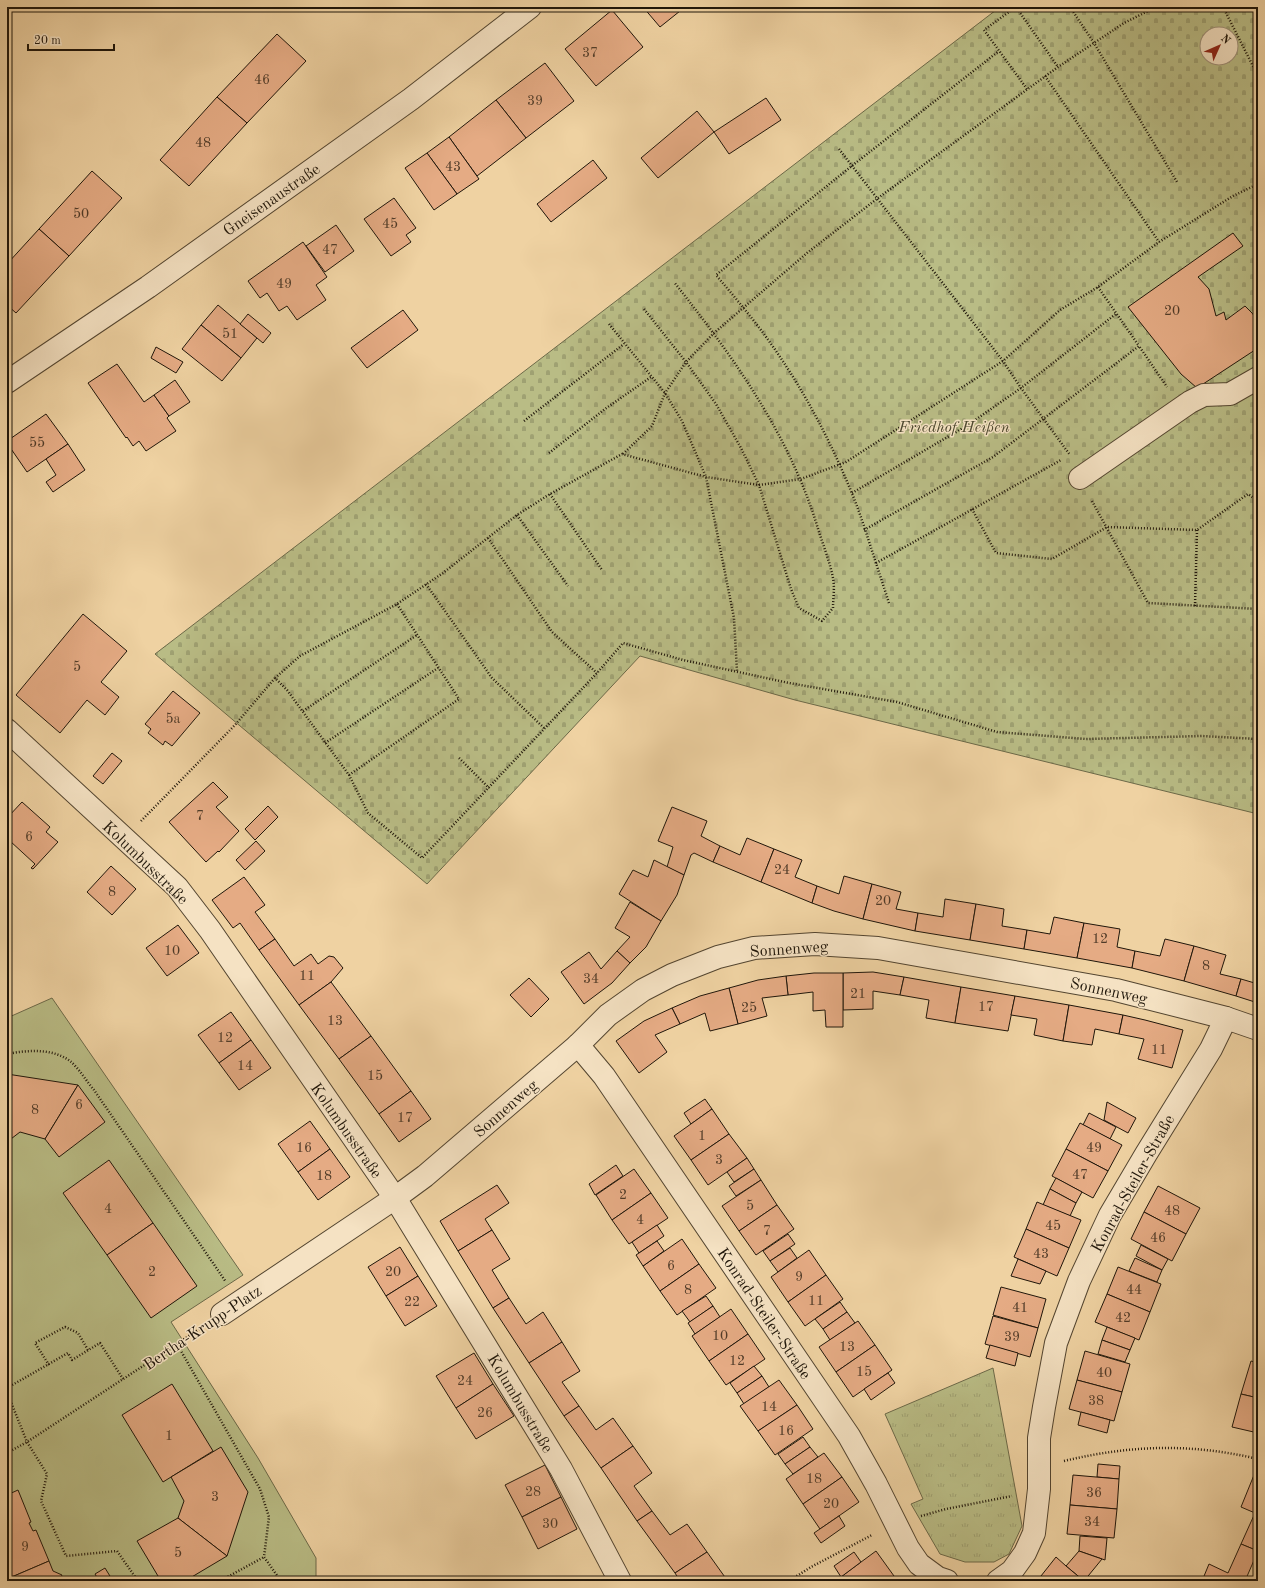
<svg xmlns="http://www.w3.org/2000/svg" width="1265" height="1588" font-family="'Old Standard TT',serif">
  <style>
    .green { fill: #b9bc85; stroke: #6c6948 }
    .cemetery { fill: url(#cemetery-stones); stroke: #6c6948; fill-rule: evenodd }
    .park { fill: url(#park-tufts); stroke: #6c6948 }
    .building { fill: #e5ab84; stroke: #1f160a }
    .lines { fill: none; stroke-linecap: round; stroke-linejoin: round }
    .minor-casing { stroke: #534530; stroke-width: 24 }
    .path { stroke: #1f160a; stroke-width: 2.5; stroke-dasharray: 1 2; stroke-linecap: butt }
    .minor { stroke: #f5e2c3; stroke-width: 22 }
    .labels { text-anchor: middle; stroke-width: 3; stroke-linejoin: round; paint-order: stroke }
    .number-label { font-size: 14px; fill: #503b28 }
    .street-label { font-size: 16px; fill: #1f160a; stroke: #f5e2c3 }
    .park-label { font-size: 16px; font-style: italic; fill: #4d482f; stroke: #f5e2c3 }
  </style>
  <defs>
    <pattern id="cemetery-stones" width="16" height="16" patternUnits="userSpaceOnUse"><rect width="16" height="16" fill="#b9bc85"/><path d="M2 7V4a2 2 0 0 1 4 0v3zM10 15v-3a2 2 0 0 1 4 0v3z" fill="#9fa172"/></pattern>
    <pattern id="park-tufts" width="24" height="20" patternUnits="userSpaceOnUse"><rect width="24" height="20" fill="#b9bc85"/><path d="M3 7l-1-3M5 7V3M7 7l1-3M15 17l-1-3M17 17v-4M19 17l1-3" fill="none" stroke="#9fa172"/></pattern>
  </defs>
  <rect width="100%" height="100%" fill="#efd2a2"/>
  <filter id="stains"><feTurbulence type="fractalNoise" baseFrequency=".005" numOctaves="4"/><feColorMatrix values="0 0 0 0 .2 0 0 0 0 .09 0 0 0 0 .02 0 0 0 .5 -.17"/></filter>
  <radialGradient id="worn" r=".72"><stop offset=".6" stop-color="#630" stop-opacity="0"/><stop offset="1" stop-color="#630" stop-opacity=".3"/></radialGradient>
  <polygon class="green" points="52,998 243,1275 171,1322 258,1458 316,1558 316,1581 7,1581 7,1018"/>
  <path class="cemetery" d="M1000 7H1258V814L795 700 640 656 427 884 155 654ZM1207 34H1231V58H1207Z"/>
  <polygon class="park" points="993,1368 1022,1526 1009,1554 994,1562 965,1562 940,1554 911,1504 923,1499 885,1414"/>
  <g class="building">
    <polygon points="643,7 685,7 660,27"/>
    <polygon points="612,10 643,47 596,86 565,49"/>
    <polygon points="277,34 306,61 247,123 217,97"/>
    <polygon points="545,63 574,101 526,138 496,100"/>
    <polygon points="217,97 247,123 189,186 160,160"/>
    <polygon points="766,98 781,120 729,154 714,132"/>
    <polygon points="496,100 526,138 477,176 449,137"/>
    <polygon points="697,111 714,132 658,178 641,158"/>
    <polygon points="449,137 479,179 457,194 427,153"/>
    <polygon points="427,153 457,194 434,210 405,168"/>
    <polygon points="593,160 607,178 551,222 537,204"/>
    <polygon points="92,171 122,198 69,256 39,229"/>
    <polygon points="394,198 416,228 406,235 411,242 391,256 364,219"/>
    <polygon points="336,225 354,251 325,272 306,246"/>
    <polygon points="39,229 69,256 16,313 7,305 7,264"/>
    <polygon points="1233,233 1243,246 1198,277 1209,289 1216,316 1224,312 1226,320 1245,306 1252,313 1258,321 1258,348 1197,388 1181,374 1128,307"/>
    <polygon points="303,242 327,277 316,285 326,300 297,320 287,306 279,311 267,293 260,298 248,281"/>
    <polygon points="218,305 257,338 241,358 201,325"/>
    <polygon points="403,310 418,330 367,368 351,348"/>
    <polygon points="248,314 271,333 263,343 240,324"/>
    <polygon points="201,325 241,358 222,381 182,349"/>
    <polygon points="156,347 183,362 176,373 151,358"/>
    <polygon points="117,364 144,402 154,395 169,416 167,418 176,431 146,451 139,441 133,446 127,437 126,438 88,383"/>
    <polygon points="175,380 190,402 169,416 154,395"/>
    <polygon points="46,414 68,444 27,472 7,443 7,441"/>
    <polygon points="68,444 85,470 53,492 46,482 56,475 46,459"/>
    <polygon points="83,614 127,651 101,682 119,697 105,715 87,700 60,733 16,695"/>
    <polygon points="173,691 200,713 172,746 165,741 163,745 148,733 151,729 145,724"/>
    <polygon points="112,753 122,761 103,784 93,776"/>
    <polygon points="213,782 228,797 216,807 239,831 219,852 218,851 206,862 169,822"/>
    <polygon points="22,802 50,827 46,832 58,842 33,869 31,868 35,864 10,841 7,845 7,818"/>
    <polygon points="268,806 278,817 255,840 245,829"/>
    <polygon points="672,807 707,821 701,836 720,846 713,862 694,853 691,855 684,875 667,867 673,847 658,841"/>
    <polygon points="747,838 774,849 761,882 713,862 720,846 740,855"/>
    <polygon points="256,841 265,851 245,870 236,860"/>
    <polygon points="774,849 802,860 795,877 817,886 812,903 761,882"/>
    <polygon points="654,860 684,875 677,895 661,921 619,894 633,870 648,877"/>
    <polygon points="111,866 136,889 112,915 87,892"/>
    <polygon points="844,876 872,884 863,919 834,911 812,903 817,886 839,894"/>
    <polygon points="244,877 265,905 255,912 275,939 259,950 240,923 233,928 212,900"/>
    <polygon points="872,884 901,892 896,909 918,913 915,931 863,919"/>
    <polygon points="945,899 976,904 970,940 915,931 918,913 943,917"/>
    <polygon points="630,902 661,921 646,947 630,963 617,951 630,937 615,928"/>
    <polygon points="976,904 1004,909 1002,926 1027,930 1024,949 970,940"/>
    <polygon points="1054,917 1084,923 1077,958 1024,949 1027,930 1050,934"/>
    <polygon points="1084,923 1120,929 1117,947 1135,951 1132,968 1077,958"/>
    <polygon points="178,925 199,953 167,976 146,948"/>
    <polygon points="275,939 294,966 311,954 318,964 329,956 334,957 343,968 331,982 299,1005 259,950"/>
    <polygon points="1165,939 1194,946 1184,981 1132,968 1135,951 1160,956"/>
    <polygon points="1194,946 1226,955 1220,974 1241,979 1236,996 1184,981"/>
    <polygon points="617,951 630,963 612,983 584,1004 561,972 589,952 601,969"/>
    <polygon points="873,972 904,977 900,995 873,991 873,1009 843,1010 843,973"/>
    <polygon points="814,973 843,973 843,1027 826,1027 825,1010 813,1011 813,992 788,995 786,976"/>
    <polygon points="786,976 788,995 762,998 767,1016 738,1024 729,988 758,980"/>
    <polygon points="904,977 961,987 955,1023 926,1018 929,1000 900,995"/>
    <polygon points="529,978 549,999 531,1017 510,995"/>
    <polygon points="1241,979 1258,984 1258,1003 1236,996"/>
    <polygon points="331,982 371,1036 339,1059 299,1005"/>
    <polygon points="961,987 1015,996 1008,1031 955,1023"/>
    <polygon points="729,988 738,1024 710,1031 705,1013 680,1024 672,1008 700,996"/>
    <polygon points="1015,996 1069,1005 1063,1041 1034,1035 1037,1019 1011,1015"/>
    <polygon points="1069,1005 1123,1015 1119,1034 1095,1029 1092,1045 1063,1041"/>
    <polygon points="672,1008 680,1024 655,1035 667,1052 639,1073 616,1041 644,1021"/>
    <polygon points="231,1012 251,1040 219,1063 198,1035"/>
    <polygon points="1123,1015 1145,1020 1183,1030 1172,1068 1138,1059 1144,1039 1119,1034"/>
    <polygon points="371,1036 411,1091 379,1114 339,1059"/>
    <polygon points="251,1040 271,1068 239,1090 219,1063"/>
    <polygon points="7,1074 78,1085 45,1139 20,1132 7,1142"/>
    <polygon points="78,1085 105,1122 59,1157 45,1139"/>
    <polygon points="411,1091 431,1119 399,1142 379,1114"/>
    <polygon points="705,1099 712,1109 691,1124 684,1113"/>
    <polygon points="1107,1102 1136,1118 1128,1133 1104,1120"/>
    <polygon points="712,1109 729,1134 691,1160 674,1136"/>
    <polygon points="1089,1113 1116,1127 1110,1139 1083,1125"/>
    <polygon points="310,1121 330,1149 298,1172 278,1144"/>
    <polygon points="1080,1123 1122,1145 1108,1171 1066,1149"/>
    <polygon points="729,1134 747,1158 708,1185 691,1160"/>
    <polygon points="330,1149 350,1177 318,1200 298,1172"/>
    <polygon points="1066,1149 1108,1171 1093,1198 1052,1176"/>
    <polygon points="747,1158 754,1169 734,1182 727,1172"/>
    <polygon points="109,1160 153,1223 107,1255 63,1193"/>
    <polygon points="616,1165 623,1176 595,1195 589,1184"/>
    <polygon points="634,1169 651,1193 612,1220 596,1195"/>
    <polygon points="754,1169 761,1180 736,1196 729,1186"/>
    <polygon points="1056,1178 1082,1192 1076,1203 1050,1189"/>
    <polygon points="761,1180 777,1205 739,1231 722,1206"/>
    <polygon points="497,1185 509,1203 485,1219 492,1230 458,1251 440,1221"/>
    <polygon points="1158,1186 1200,1208 1186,1234 1144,1212"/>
    <polygon points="1050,1189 1076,1203 1070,1216 1043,1205"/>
    <polygon points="651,1193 668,1218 629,1244 612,1220"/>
    <polygon points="1037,1202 1081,1220 1069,1248 1026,1229"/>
    <polygon points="777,1205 794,1229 756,1255 739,1231"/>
    <polygon points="1144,1212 1186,1234 1172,1261 1131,1239"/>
    <polygon points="153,1223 197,1286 151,1318 107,1255"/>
    <polygon points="657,1225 664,1236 639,1253 632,1242"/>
    <polygon points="1026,1229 1069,1248 1057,1276 1014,1257"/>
    <polygon points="492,1230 510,1259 492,1270 509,1298 493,1308 458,1251"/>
    <polygon points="788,1234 795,1244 770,1261 763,1251"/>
    <polygon points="682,1239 699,1264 660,1291 643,1266"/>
    <polygon points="657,1241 664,1251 643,1266 636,1255"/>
    <polygon points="1141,1245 1168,1259 1162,1270 1136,1256"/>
    <polygon points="400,1247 418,1276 386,1296 368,1267"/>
    <polygon points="790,1248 797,1258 778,1272 770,1261"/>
    <polygon points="809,1250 826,1275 788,1302 771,1277"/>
    <polygon points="1135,1258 1162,1270 1157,1282 1129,1271"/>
    <polygon points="1018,1259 1046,1271 1040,1284 1011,1276"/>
    <polygon points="699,1264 716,1288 677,1315 660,1291"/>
    <polygon points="1118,1267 1161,1284 1150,1312 1107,1294"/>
    <polygon points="826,1275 843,1299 805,1326 788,1302"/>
    <polygon points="418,1276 437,1306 405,1326 386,1296"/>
    <polygon points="1001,1287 1046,1299 1038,1328 993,1315"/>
    <polygon points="1107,1294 1150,1312 1139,1340 1095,1322"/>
    <polygon points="706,1296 713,1306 690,1322 682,1311"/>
    <polygon points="509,1298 526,1324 543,1312 562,1342 529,1363 493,1308"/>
    <polygon points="840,1302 847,1312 823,1329 815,1319"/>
    <polygon points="713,1306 720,1317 695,1334 688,1323"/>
    <polygon points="731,1309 748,1334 709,1361 692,1336"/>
    <polygon points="847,1312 855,1323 830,1340 823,1329"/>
    <polygon points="993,1316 1038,1328 1030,1357 985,1344"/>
    <polygon points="858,1321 875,1345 836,1372 819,1347"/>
    <polygon points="1107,1327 1135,1338 1130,1350 1102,1340"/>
    <polygon points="748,1334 765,1359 726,1385 709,1361"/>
    <polygon points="1102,1340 1130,1350 1125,1362 1098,1354"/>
    <polygon points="562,1342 580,1371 562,1382 579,1406 564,1416 529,1363"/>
    <polygon points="875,1345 892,1370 853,1397 836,1372"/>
    <polygon points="990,1345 1018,1353 1015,1366 986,1358"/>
    <polygon points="1085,1351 1130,1364 1122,1392 1077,1380"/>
    <polygon points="474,1353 493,1384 456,1408 436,1376"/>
    <polygon points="1251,1361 1258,1363 1258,1398 1241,1394"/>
    <polygon points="754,1366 762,1376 737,1393 730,1383"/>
    <polygon points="888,1373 895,1383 871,1400 864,1389"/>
    <polygon points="762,1376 769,1387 744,1404 737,1393"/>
    <polygon points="779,1380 797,1405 758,1431 740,1406"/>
    <polygon points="1077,1380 1122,1392 1114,1421 1069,1409"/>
    <polygon points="172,1384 213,1451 163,1482 122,1415"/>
    <polygon points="493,1384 514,1416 476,1439 456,1408"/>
    <polygon points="1241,1394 1258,1398 1258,1433 1232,1427"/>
    <polygon points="797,1405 813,1429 775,1455 758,1431"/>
    <polygon points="579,1406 596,1430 613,1418 633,1446 601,1468 564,1416"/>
    <polygon points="1081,1412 1110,1420 1107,1433 1078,1425"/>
    <polygon points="803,1437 810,1447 785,1464 778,1454"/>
    <polygon points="633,1446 652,1473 634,1486 652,1511 637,1521 601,1468"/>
    <polygon points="221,1447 248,1492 227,1556 178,1518 184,1501 171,1477"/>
    <polygon points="810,1447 818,1457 793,1474 785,1464"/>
    <polygon points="824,1453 842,1477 803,1504 786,1479"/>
    <polygon points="1098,1464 1120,1466 1119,1479 1097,1477"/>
    <polygon points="545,1465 561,1497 522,1517 505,1485"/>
    <polygon points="1073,1475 1119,1479 1117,1509 1070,1505"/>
    <polygon points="1254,1475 1258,1477 1258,1551 1241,1544 1255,1513 1241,1507"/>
    <polygon points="842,1477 859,1502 820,1529 803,1504"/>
    <polygon points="18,1490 31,1522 29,1523 33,1531 36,1530 49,1561 7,1579 7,1495"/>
    <polygon points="561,1497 577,1529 538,1549 522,1517"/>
    <polygon points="1070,1505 1117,1509 1114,1538 1067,1534"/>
    <polygon points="652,1511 670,1535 687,1524 707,1552 675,1573 637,1521"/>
    <polygon points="839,1516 845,1526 821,1543 814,1533"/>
    <polygon points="178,1518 227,1556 185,1581 161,1581 137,1541"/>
    <polygon points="1080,1536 1107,1538 1105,1560 1079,1551"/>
    <polygon points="1241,1544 1258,1551 1245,1581 1202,1581 1209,1564 1228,1573"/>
    <polygon points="876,1551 894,1576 887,1581 840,1581 838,1579"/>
    <polygon points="1079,1551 1102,1559 1084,1581 1066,1566"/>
    <polygon points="707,1552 727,1580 680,1581 675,1573"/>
    <polygon points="854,1552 861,1562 841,1577 834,1566"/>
    <polygon points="1056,1557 1066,1566 1084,1581 1037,1581"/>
    <polygon points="49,1561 53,1571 62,1575 61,1577 68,1581 7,1581 7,1579"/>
    <polygon points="105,1568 113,1581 99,1581 95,1574"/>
  </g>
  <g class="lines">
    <defs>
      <g id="minor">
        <polyline points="7,382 148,287 411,99 530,7"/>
        <polyline points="1080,478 1190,402 1204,395 1230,394 1258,378"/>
        <polyline points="7,730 177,887 210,930 395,1198 561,1469 620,1581"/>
        <polyline points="578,1045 604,1076 849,1436 876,1484 908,1548 919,1564 938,1578 947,1581"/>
        <polyline points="222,1314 395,1198 425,1176 578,1045 608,1015 643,990 672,975 718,957 754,948 815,944 878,948 1116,990 1226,1018 1258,1029"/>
        <polyline points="998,1581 1012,1571 1025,1553 1034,1533 1039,1489 1039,1438 1044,1407 1056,1343 1079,1281 1110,1215 1146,1154 1211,1049 1226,1018"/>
      </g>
    </defs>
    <use href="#minor" class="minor-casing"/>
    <g class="path">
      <polyline points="1070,7 1094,43 1177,182"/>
      <polyline points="1223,7 1258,76"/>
      <polyline points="1045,76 1159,242"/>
      <polyline points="1027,89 984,30 1016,7 1058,67"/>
      <polyline points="839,149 1003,361 1021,388 1070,455"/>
      <polyline points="1098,287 1139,346"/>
      <path d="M644 309 686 362 716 404 741 448 759 485 791 589 799 608 822 621 833 608C833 599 835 588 833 578 830 563 824 547 819 532 791 437 735 359 674 282"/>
      <polyline points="609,324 665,393 682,421 706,477 734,618 737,671"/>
      <polyline points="524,421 624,344"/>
      <polyline points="549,453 605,409 651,377"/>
      <polyline points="623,454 652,426 665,393 686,362 714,333 807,253 878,198 1058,67 1124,23 1156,7"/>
      <polyline points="852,493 968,425 1021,388 1117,313"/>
      <polyline points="550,494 602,570"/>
      <polyline points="1092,501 1148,603 1258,609"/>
      <polyline points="972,509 996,553 1052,559 1107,527 1197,530 1248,494 1258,501"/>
      <polyline points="517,515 568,586"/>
      <polyline points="864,530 993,457 1139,346 1167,387"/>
      <polyline points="488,538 552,632 597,673"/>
      <path d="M876 563C868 539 861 515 851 491 832 445 808 398 780 357 761 328 738 301 716 275L853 165 999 51"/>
      <polyline points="426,584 492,678 544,728"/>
      <polyline points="889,603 876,563 1061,460"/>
      <polyline points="1195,606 1197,530"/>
      <polyline points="275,678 300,656 397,604 443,573 517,515 550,494 622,454 706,477 759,485 801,479 846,462 1003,361 1060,310 1098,287 1159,242 1233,196 1258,184"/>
      <polyline points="303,711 417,635"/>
      <polyline points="325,743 438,668"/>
      <polyline points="459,758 489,788"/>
      <polyline points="349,775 459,699 397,604"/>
      <polyline points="141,821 235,725 275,678 287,690 349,775 368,813 422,858 597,673 623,643 683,660 789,683 897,702 997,732 1086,739 1202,736 1258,739"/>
      <path d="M7 1054C28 1050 52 1048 70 1061 78 1067 87 1082 94 1090L226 1282"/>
      <polyline points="177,1344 260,1489 269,1517 264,1557 281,1581"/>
      <polyline points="49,1365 35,1343 65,1327 78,1333 88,1350"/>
      <polyline points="7,1388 68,1353 72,1360 100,1343 123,1379"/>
      <polyline points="7,1392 27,1442 47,1474 41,1501 66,1556 117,1551 138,1581"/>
      <polyline points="7,1453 27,1442 201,1328"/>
      <path d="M1064 1461C1131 1445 1190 1443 1258 1459"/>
      <polyline points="921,1516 946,1509 1012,1496"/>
      <polyline points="220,1581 264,1557"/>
      <polyline points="789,1581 811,1567 872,1535"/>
    </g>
    <use href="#minor" class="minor"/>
  </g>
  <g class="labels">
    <g class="number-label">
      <text x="590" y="57">37</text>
      <text x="262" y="84">46</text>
      <text x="535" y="105">39</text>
      <text x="203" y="147">48</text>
      <text x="453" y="171">43</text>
      <text x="81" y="218">50</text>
      <text x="390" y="228">45</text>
      <text x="330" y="254">47</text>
      <text x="284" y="288">49</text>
      <text x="1172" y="315">20</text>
      <text x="230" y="338">51</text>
      <text x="37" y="447">55</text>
      <text x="77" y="671">5</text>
      <text x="173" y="723">5a</text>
      <text x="200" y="820">7</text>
      <text x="29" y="841">6</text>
      <text x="782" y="874">24</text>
      <text x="112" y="896">8</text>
      <text x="883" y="905">20</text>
      <text x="1100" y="943">12</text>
      <text x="172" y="955">10</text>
      <text x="1206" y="970">8</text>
      <text x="307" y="980">11</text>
      <text x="591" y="983">34</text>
      <text x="858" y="998">21</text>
      <text x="986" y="1011">17</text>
      <text x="749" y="1012">25</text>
      <text x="335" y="1025">13</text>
      <text x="225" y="1042">12</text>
      <text x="1159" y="1054">11</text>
      <text x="245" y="1070">14</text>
      <text x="375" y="1080">15</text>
      <text x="79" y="1109">6</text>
      <text x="35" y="1114">8</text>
      <text x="405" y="1122">17</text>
      <text x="702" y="1140">1</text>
      <text x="304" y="1152">16</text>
      <text x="1094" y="1152">49</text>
      <text x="719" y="1164">3</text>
      <text x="1080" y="1179">47</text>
      <text x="324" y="1180">18</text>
      <text x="623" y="1199">2</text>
      <text x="750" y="1210">5</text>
      <text x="108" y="1213">4</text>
      <text x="1172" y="1215">48</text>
      <text x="640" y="1224">4</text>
      <text x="1053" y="1230">45</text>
      <text x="767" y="1235">7</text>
      <text x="1158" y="1242">46</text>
      <text x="1041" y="1258">43</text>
      <text x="671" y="1270">6</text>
      <text x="152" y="1276">2</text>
      <text x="393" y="1276">20</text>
      <text x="799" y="1281">9</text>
      <text x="688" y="1294">8</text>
      <text x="1134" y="1294">44</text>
      <text x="816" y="1305">11</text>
      <text x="412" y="1306">22</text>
      <text x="1020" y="1312">41</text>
      <text x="1123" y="1322">42</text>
      <text x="720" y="1340">10</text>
      <text x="1012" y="1341">39</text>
      <text x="847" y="1351">13</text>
      <text x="737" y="1365">12</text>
      <text x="864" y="1376">15</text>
      <text x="1104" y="1377">40</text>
      <text x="465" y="1385">24</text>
      <text x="1096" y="1405">38</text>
      <text x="769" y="1411">14</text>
      <text x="485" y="1417">26</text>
      <text x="786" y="1435">16</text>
      <text x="169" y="1440">1</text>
      <text x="814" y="1483">18</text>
      <text x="533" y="1496">28</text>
      <text x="1094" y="1497">36</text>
      <text x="215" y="1501">3</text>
      <text x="831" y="1508">20</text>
      <text x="1092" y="1526">34</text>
      <text x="550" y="1528">30</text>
      <text x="25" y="1551">9</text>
      <text x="178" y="1557">5</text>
    </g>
    <g class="street-label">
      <text transform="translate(271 199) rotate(-35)" y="6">Gneisenaustraße</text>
      <text transform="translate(146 862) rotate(44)" y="6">Kolumbusstraße</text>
      <text transform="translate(789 948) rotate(-4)" y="6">Sonnenweg</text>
      <text transform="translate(1109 990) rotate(12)" y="6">Sonnenweg</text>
      <text transform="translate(505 1108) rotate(-41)" y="6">Sonnenweg</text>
      <text transform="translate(347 1130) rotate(55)" y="6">Kolumbusstraße</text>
      <text transform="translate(1132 1183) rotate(-61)" y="6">Konrad-Steiler-Straße</text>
      <text transform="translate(765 1313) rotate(56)" y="6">Konrad-Steiler-Straße</text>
      <text transform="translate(202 1327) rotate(-34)" y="6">Bertha-Krupp-Platz</text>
      <text transform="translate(521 1403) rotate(59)" y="6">Kolumbusstraße</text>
    </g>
    <g class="park-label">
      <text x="954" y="432">Friedhof Heißen</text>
    </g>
  </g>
  <rect width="1265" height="1588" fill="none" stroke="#efd2a2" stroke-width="24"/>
  <rect x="8" y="8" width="1249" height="1572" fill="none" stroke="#1f160a" stroke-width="2"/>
  <rect x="12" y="12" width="1241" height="1564" fill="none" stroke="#1f160a"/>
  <g transform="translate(1219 46) rotate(45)"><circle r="19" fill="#f5e2c3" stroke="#9f9079"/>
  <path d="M0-3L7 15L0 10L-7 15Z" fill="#8f2418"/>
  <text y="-6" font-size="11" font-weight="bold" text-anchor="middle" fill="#1f160a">N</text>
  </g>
  <path d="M28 44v6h86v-6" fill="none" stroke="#1f160a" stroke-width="2"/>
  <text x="34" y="44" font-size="12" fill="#1f160a" stroke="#f5e2c3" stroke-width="3" paint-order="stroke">20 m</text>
  <rect width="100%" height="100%" filter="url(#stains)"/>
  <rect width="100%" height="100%" fill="url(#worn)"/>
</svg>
